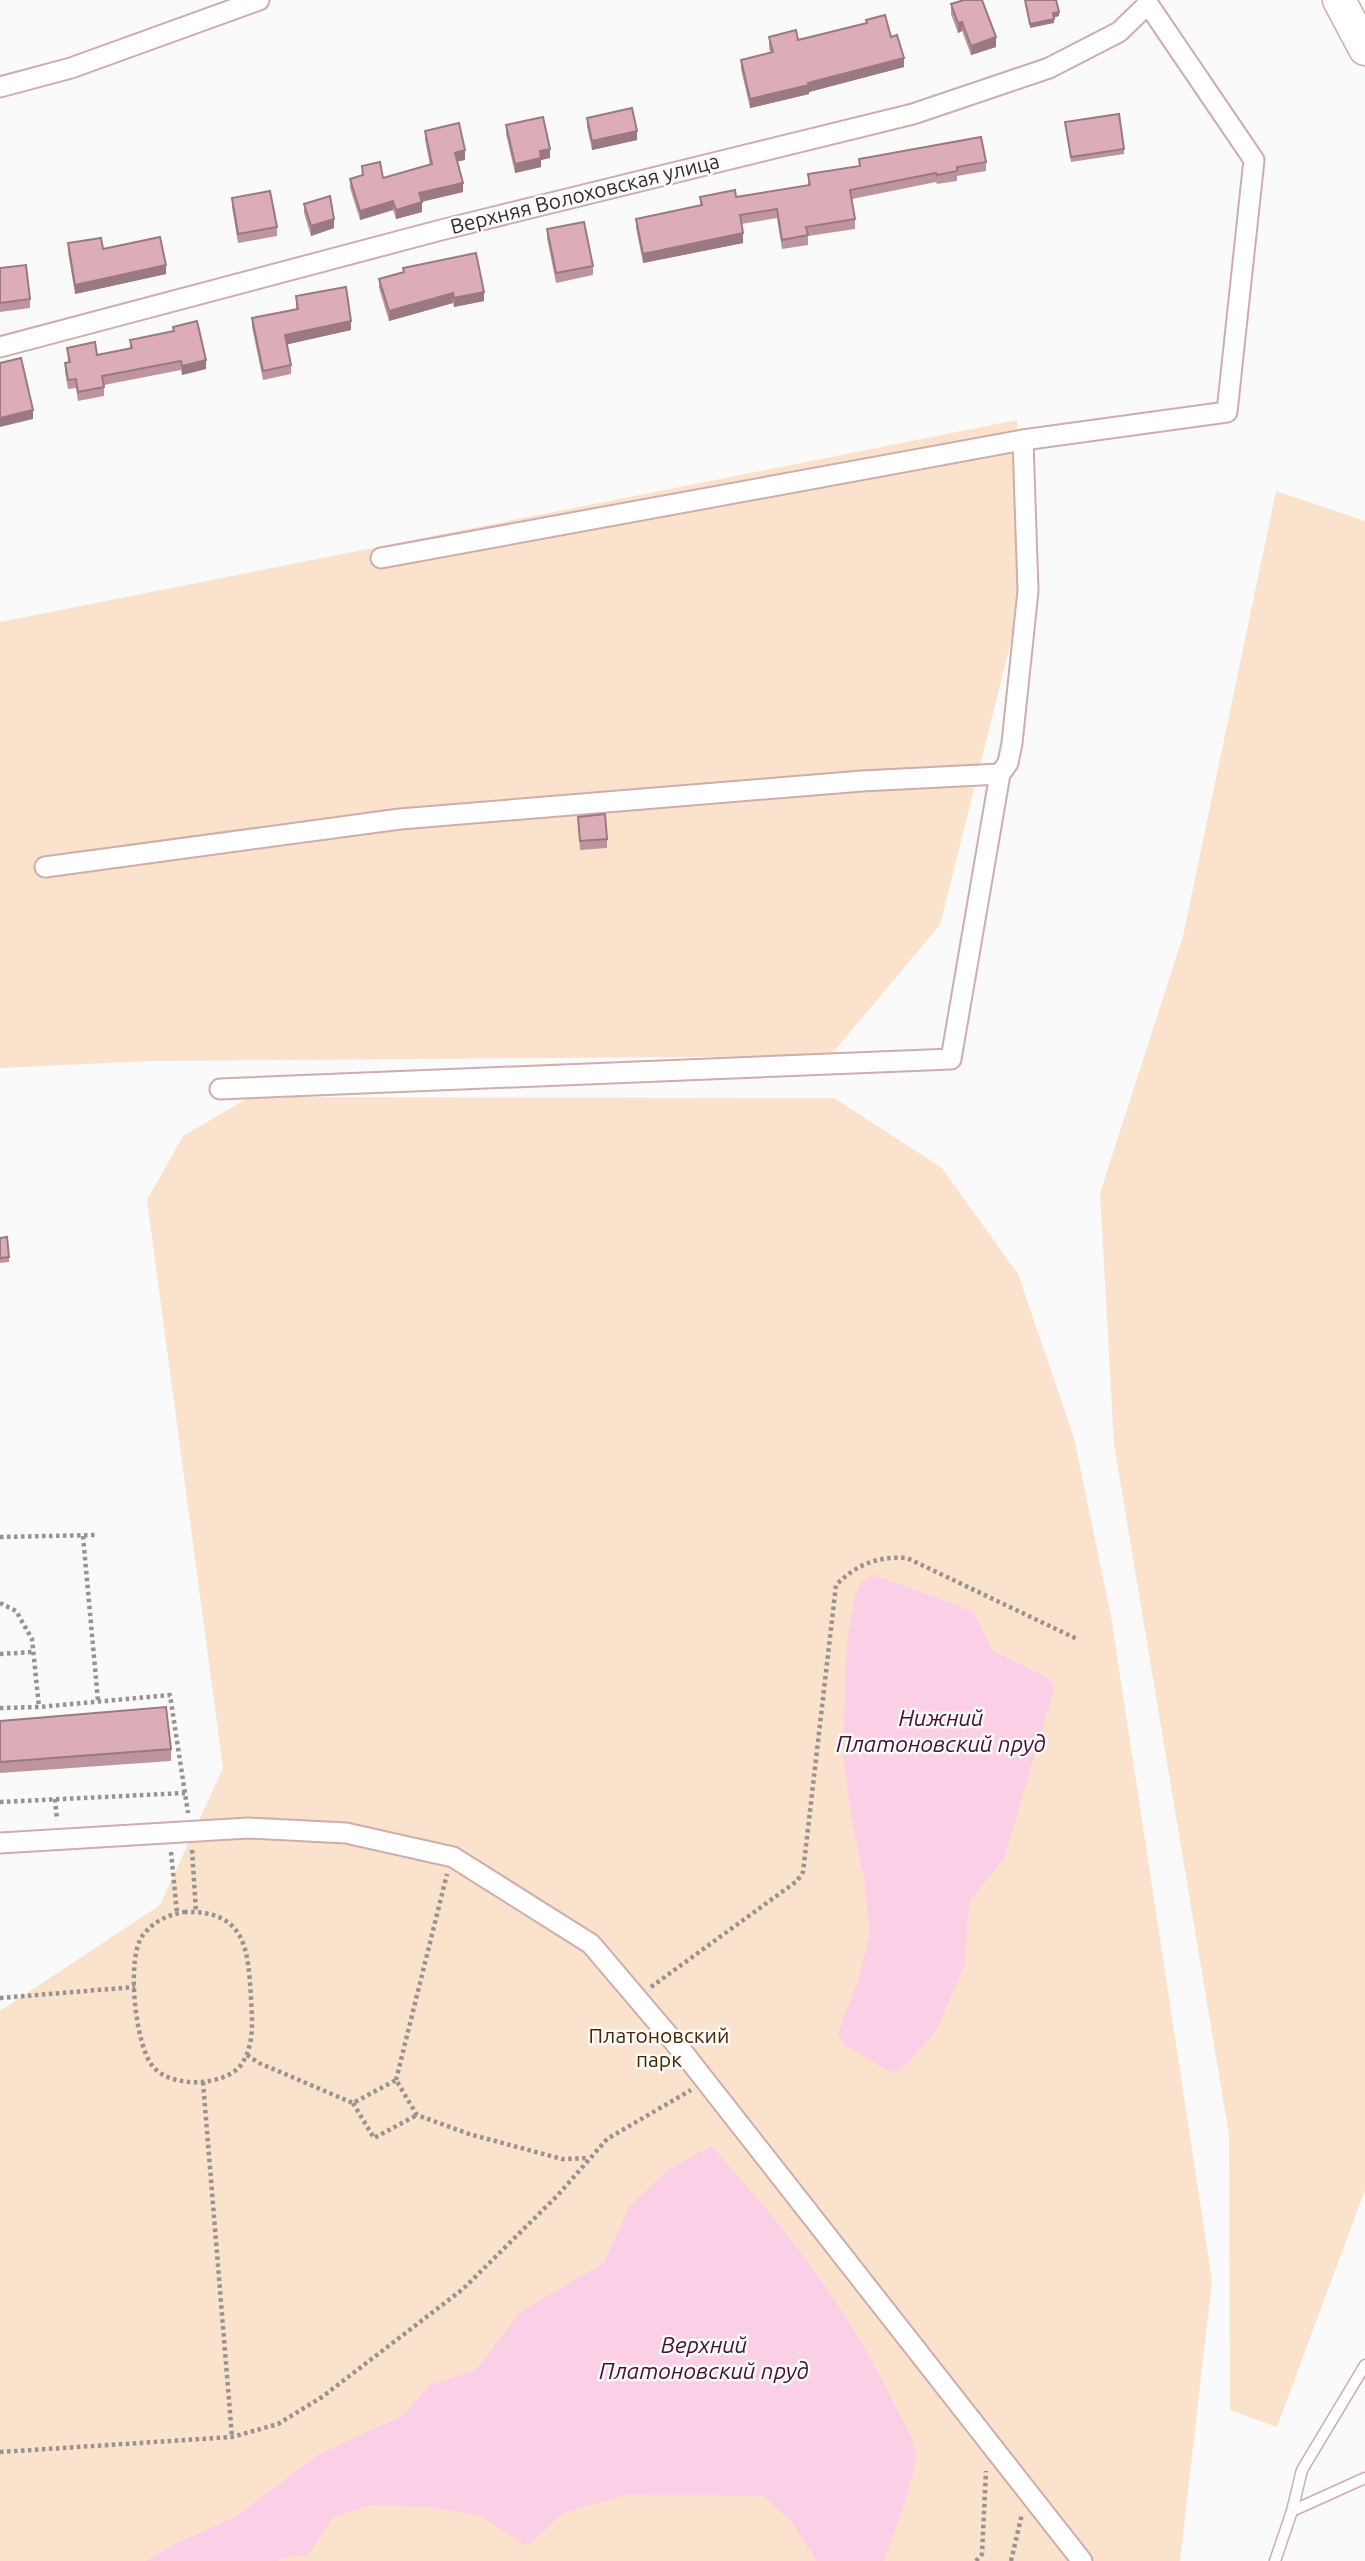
<svg xmlns="http://www.w3.org/2000/svg" width="1365" height="2561" font-family="Ubuntu,sans-serif">
  <style>
    .green { fill: #fbe2cd }
    .water { fill: #fbcfe6 }
    .lines { fill: none; stroke-linecap: round; stroke-linejoin: round }
    .lane-casing { stroke: #ceadaa; stroke-width: 13 }
    .street-casing { stroke: #ceadaa; stroke-width: 23 }
    .primary-casing { stroke: #ceadaa; stroke-width: 35 }
    .path { stroke: #989291; stroke-width: 4.5; stroke-dasharray: 3.5 3.5; stroke-linecap: butt }
    .lane { stroke: #fff; stroke-width: 10 }
    .street { stroke: #fff; stroke-width: 19 }
    .primary { stroke: #fff; stroke-width: 32 }
    .wall { fill: #be959d }
    .shaded-wall { fill: #9b7980 }
    .building { fill: #ddadb7; stroke: #9b7980; stroke-width: 2 }
    .labels { text-anchor: middle; stroke-width: 5; stroke-linejoin: round; paint-order: stroke }
    .street-label { font-size: 21px; fill: #382c2a; stroke: #fafafa }
    .park-label { font-size: 21px; fill: #492701; stroke: #fafafa }
    .water-label { font-size: 23px; font-style: italic; fill: #451232; stroke: #fafafa }
  </style>
  <rect width="100%" height="100%" fill="#fafafa"/>
  <g class="green">
    <polygon points="1017,420 1017,618 940,925 830,1056 149,1061 0,1068 0,622"/>
    <polygon points="1276,491 1365,521 1365,2190 1277,2427 1230,2410 1229,2135 1114,1444 1100,1193 1183,936"/>
    <polygon points="250,1097 834,1098 942,1168 1018,1274 1074,1438 1111,1616 1212,2281 1180,2561 0,2561 0,2011 160,1905 223,1768 147,1200 183,1136"/>
  </g>
  <g class="water">
    <polygon points="874,1575 973,1611 993,1651 1048,1678 1054,1689 1004,1859 971,1899 968,1911 965,1963 936,2032 900,2070 890,2072 843,2044 838,2033 859,1978 870,1931 864,1877 853,1827 843,1755 847,1640 855,1596 862,1581"/>
    <path d="M711 2146C782 2223 850 2310 895 2406 901 2419 912 2434 915 2449 920 2466 891 2541 884 2561H817L790 2520 763 2496 626 2495 563 2513 527 2546 481 2516 429 2507 369 2505 332 2518 308 2555 281 2558 278 2561H146L175 2544 235 2517 319 2454 402 2416 430 2385 476 2370 520 2312 604 2263 629 2207 668 2170Z"/>
  </g>
  <g class="lines">
    <defs>
      <g id="lane">
        <polyline points="1292,2511 1365,2478"/>
        <polyline points="1275,2561 1292,2511 1302,2470 1365,2365"/>
      </g>
      <g id="street">
        <polyline points="0,87 71,68 259,0"/>
        <polyline points="0,347 441,230 913,114 1049,68 1119,32 1148,4 1147,0"/>
        <polyline points="381,558 1023,440 1227,412 1254,160 1148,4"/>
        <polyline points="45,867 400,819 862,781 1000,774"/>
        <polyline points="220,1089 951,1059 1000,774 1008,763 1012,743 1028,591 1023,440"/>
        <polyline points="0,1843 248,1828 346,1833 453,1857 591,1944 686,2056 1082,2561"/>
      </g>
      <polyline id="primary" points="1339,0 1365,49"/>
    </defs>
    <use href="#lane" class="lane-casing"/>
    <use href="#street" class="street-casing"/>
    <use href="#primary" class="primary-casing"/>
    <g class="path">
      <polyline points="83,1536 98,1701"/>
      <polyline points="0,1537 95,1535"/>
      <polyline points="0,1603 16,1611 32,1639 39,1707"/>
      <polyline points="0,1654 33,1652"/>
      <polyline points="0,1708 39,1707 170,1695 188,1813"/>
      <polyline points="55,1799 57,1820"/>
      <polyline points="0,1802 185,1793"/>
      <polyline points="192,1850 196,1912"/>
      <polyline points="171,1852 177,1913"/>
      <path d="M184 1912C246 1910 248 1949 251 1998 252 2020 255 2045 241 2065 232 2076 217 2080 203 2082 185 2083 162 2080 151 2064 135 2041 126 1957 143 1935 154 1921 168 1915 184 1912Z"/>
      <path d="M651 1987 797 1881 803 1872 836 1585C857 1564 878 1556 907 1558L1077 1639"/>
      <polyline points="0,1998 135,1987"/>
      <polyline points="247,2055 259,2063 353,2103 396,2080 417,2115 469,2134 562,2159 589,2158"/>
      <polyline points="396,2080 447,1874"/>
      <polyline points="203,2082 232,2437"/>
      <polyline points="353,2103 374,2138 417,2115"/>
      <polyline points="0,2452 232,2437 278,2424 322,2397 463,2289 558,2195 607,2139 691,2090"/>
      <polyline points="976,2561 982,2554 986,2471"/>
      <polyline points="1011,2561 1022,2514"/>
    </g>
    <use href="#lane" class="lane"/>
    <use href="#street" class="street"/>
    <use href="#primary" class="primary"/>
  </g>
  <g class="wall">
    <polygon points="951,4 996,47 971,55 962,31 958,33 951,14"/>
    <polygon points="866,20 891,37 904,67 809,92 809,94 750,108 741,69 741,60 770,53 769,46 769,37 798,40 866,23"/>
    <polygon points="587,118 637,140 592,150 587,127"/>
    <polygon points="1065,122 1124,149 1124,154 1071,162"/>
    <polygon points="506,125 550,158 541,160 541,167 515,173 506,134"/>
    <polygon points="425,131 465,160 457,161 463,192 422,202 422,212 396,219 393,210 360,220 350,188 350,179 362,175 362,166 383,178 430,165 425,140"/>
    <polygon points="859,159 986,162 986,171 957,176 957,181 937,184 936,182 852,199 855,219 855,229 808,236 808,245 782,249 777,218 741,224 743,243 643,263 636,228 636,219 700,206 700,197 736,197 808,185 808,174 859,166"/>
    <polygon points="232,198 277,227 277,236 238,243 232,207"/>
    <polygon points="304,204 334,228 311,236 304,213"/>
    <polygon points="547,229 593,266 593,275 556,283 547,238"/>
    <polygon points="68,243 103,249 166,274 75,294 68,252"/>
    <polygon points="0,268 30,299 30,308 0,312"/>
    <polygon points="403,268 484,301 454,307 453,303 389,321 379,288 379,279 403,273"/>
    <polygon points="296,296 351,330 287,344 291,365 291,374 263,380 252,327 252,318 296,309"/>
    <polygon points="173,327 206,369 182,375 181,370 104,385 104,396 78,401 76,388 68,389 65,372 65,363 68,362 67,348 97,355 130,349 130,340 173,332"/>
    <polygon points="578,817 607,839 607,848 580,850"/>
    <polygon points="0,1238 9,1257 9,1262 0,1263"/>
    <polygon points="0,1721 171,1749 171,1761 0,1773"/>
  </g>
  <g class="shaded-wall">
    <polygon points="1059,12 1059,16 1053,18 1053,13"/>
    <polygon points="1054,19 1054,23 1030,28 1030,24"/>
    <polygon points="962,22 962,31 958,33 958,23"/>
    <polygon points="996,37 996,47 971,55 971,46"/>
    <polygon points="904,58 904,67 809,92 809,94 750,108 750,99"/>
    <polygon points="637,131 637,140 592,150 592,141"/>
    <polygon points="550,149 550,158 541,160 541,167 515,173 515,164 540,151"/>
    <polygon points="465,150 465,160 455,162 455,153"/>
    <polygon points="463,183 463,192 419,202 419,193"/>
    <polygon points="393,201 393,210 360,220 360,211"/>
    <polygon points="422,202 422,212 396,219 396,210"/>
    <polygon points="334,219 334,228 311,236 311,226"/>
    <polygon points="743,233 743,243 643,263 643,254"/>
    <polygon points="166,265 166,274 75,294 75,285"/>
    <polygon points="484,292 484,301 454,307 454,298"/>
    <polygon points="453,293 453,303 389,321 389,311"/>
    <polygon points="351,321 351,330 285,345 285,335"/>
    <polygon points="206,360 206,369 182,375 182,366"/>
    <polygon points="33,410 33,419 0,427 0,418"/>
  </g>
  <g class="building">
    <polygon points="964,0 982,0 996,37 971,46 962,22 958,23 951,4"/>
    <polygon points="1025,0 1056,0 1059,12 1053,13 1054,19 1030,24"/>
    <polygon points="885,15 891,37 897,35 904,58 808,83 809,85 750,99 741,60 773,52 769,37 796,30 798,40 867,23 866,20"/>
    <polygon points="632,108 637,131 592,141 587,118"/>
    <polygon points="1119,114 1124,149 1071,157 1065,122"/>
    <polygon points="543,117 550,149 540,151 541,158 515,164 506,125"/>
    <polygon points="459,123 465,150 455,153 463,183 419,193 422,202 396,210 393,201 360,211 350,179 363,175 362,166 380,162 383,178 432,164 425,131"/>
    <polygon points="981,137 986,162 957,167 957,171 937,175 936,173 850,190 855,219 806,227 808,235 782,240 777,209 740,215 743,233 643,254 636,219 702,205 700,197 735,190 736,197 810,185 808,174 860,166 859,159"/>
    <polygon points="270,191 277,227 238,234 232,198"/>
    <polygon points="330,196 334,219 311,226 304,204"/>
    <polygon points="584,222 593,266 556,273 547,229"/>
    <polygon points="160,237 166,265 75,285 68,243 101,238 103,249"/>
    <polygon points="476,253 484,292 454,298 453,293 389,311 379,279 404,272 403,268"/>
    <polygon points="26,265 30,299 0,303 0,268"/>
    <polygon points="346,287 351,321 285,335 291,365 263,371 252,318 298,309 296,296"/>
    <polygon points="197,321 206,360 182,366 181,361 102,376 104,387 78,392 76,379 68,380 65,363 70,362 67,348 95,342 97,355 132,348 130,340 174,331 173,327"/>
    <polygon points="21,358 33,410 0,418 0,363"/>
    <polygon points="605,814 607,839 580,841 578,817"/>
    <polygon points="7,1237 9,1257 0,1258 0,1238"/>
    <polygon points="166,1707 171,1749 0,1762 0,1721"/>
  </g>
  <g class="labels">
    <g class="street-label">
      <text transform="translate(585 194) rotate(-14)" y="7">Верхняя Волоховская улица</text>
    </g>
    <g class="park-label">
      <text x="659" y="2043">Платоновский<tspan x="659" dy="24">парк</tspan></text>
    </g>
    <g class="water-label">
      <text x="941" y="1726">Нижний<tspan x="941" dy="26">Платоновский пруд</tspan></text>
      <text x="704" y="2353">Верхний<tspan x="704" dy="26">Платоновский пруд</tspan></text>
    </g>
  </g>
</svg>
